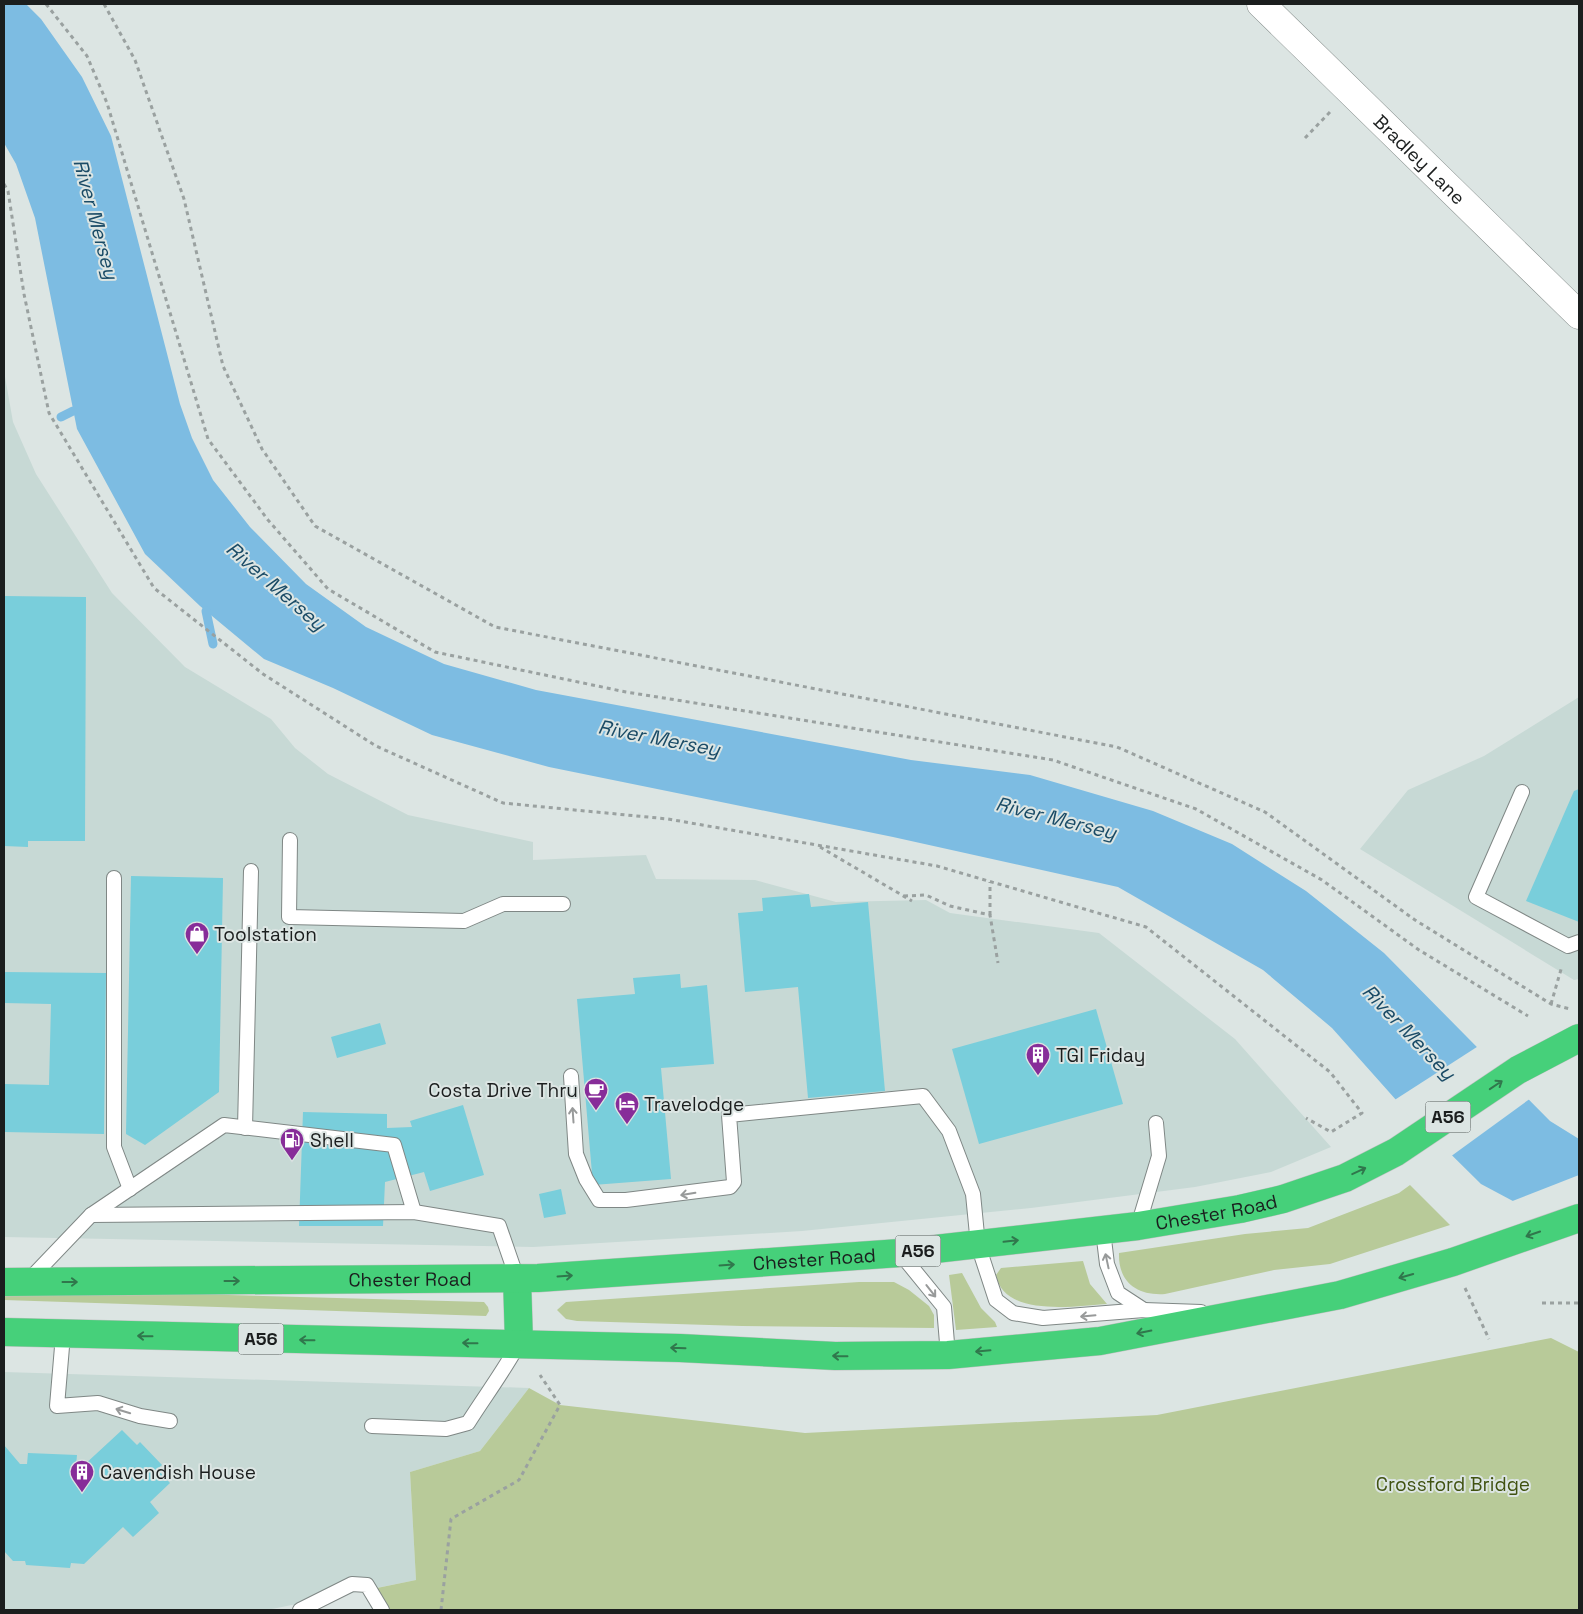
<svg xmlns="http://www.w3.org/2000/svg" width="1583" height="1614" font-family="'Space Grotesk',sans-serif">
  <style>
    .built { fill: #c7d9d5 }
    .green { fill: #b8ca99 }
    .water { fill: #7dbce2 }
    .pier { fill: #dce5e3 }
    .lines { fill: none; stroke-linecap: round; stroke-linejoin: round }
    .stream { stroke: #7dbce2; stroke-width: 9 }
    .building { fill: #79cedb }
    .lane-casing { stroke: #7f8785; stroke-width: 16 }
    .street-casing { stroke: #7f8785; stroke-width: 29 }
    .highway-casing { stroke: #bfc0c0; stroke-width: 29 }
    .path { stroke: #9aa1a0; stroke-width: 3; stroke-dasharray: 4 4; stroke-linecap: butt }
    .lane { stroke: #fff; stroke-width: 14 }
    .street { stroke: #fff; stroke-width: 28 }
    .highway { stroke: #46d07a; stroke-width: 28 }
    .oneway { stroke: #30774c }
    .oneway2 { stroke: #989a9a }
    .labels { text-anchor: middle; stroke-width: 4; stroke-linejoin: round; paint-order: stroke }
    .shield { fill: #dce5e3; stroke: #555a59; stroke-width: 1 }
    .shield-label { font-size: 18px; font-weight: bold; fill: #1b1e1e }
    .street-label { font-size: 19px; fill: #1b1e1e; stroke: #dce5e3 }
    .poi-label { font-size: 19px; fill: #1b1e1e; stroke: #dce5e3; text-anchor: start }
    .park-label { font-size: 19px; fill: #405210; stroke: #dce5e3 }
    .water-label { font-size: 20px; font-style: italic; fill: #1a4b66; stroke: #dce5e3 }
  </style>
  <rect width="100%" height="100%" fill="#dce5e3"/>
  <g class="built">
    <polygon points="4,371 13,422 36,474 112,593 185,667 271,719 295,748 328,774 408,815 533,842 533,860 646,855 656,879 755,880 836,902 926,900 950,913 1099,933 1235,1039 1331,1147 1271,1172 1195,1187 1031,1208 802,1231 533,1247 4,1237"/>
    <polygon points="1579,697 1579,979 1574,980 1360,849 1408,790 1484,756"/>
    <polygon points="4,1372 529,1388 480,1451 410,1472 416,1580 267,1610 4,1610"/>
  </g>
  <g class="green">
    <path d="M1410 1185 1450 1225 1330 1264 1274 1270 1165 1294C1137 1296 1118 1282 1119 1253L1245 1234 1308 1228 1399 1193Z"/>
    <path d="M1083 1261 1090 1284 1107 1304C1076 1306 1004 1318 996 1275L1001 1268Z"/>
    <polygon points="962,1273 981,1308 995,1322 997,1327 956,1330 949,1275"/>
    <polygon points="859,1282 894,1282 909,1290 929,1306 934,1315 934,1328 742,1326 577,1321 566,1319 557,1310 566,1302"/>
    <polygon points="4,1289 484,1302 488,1307 489,1311 486,1316 4,1300"/>
    <polygon points="1551,1338 1579,1352 1579,1610 388,1610 377,1588 416,1580 410,1472 480,1451 529,1388 560,1405 805,1433 1157,1415"/>
  </g>
  <polygon class="water" points="4,4 26,4 41,19 82,77 111,136 180,404 192,438 213,480 250,527 306,584 366,627 444,664 536,690 911,760 1030,775 1153,811 1232,844 1306,891 1384,953 1550,1121 1579,1139 1579,1236 1481,1184 1397,1101 1332,1028 1263,970 1118,887 893,837 549,767 432,735 333,688 264,659 200,606 145,554 77,429 35,218 16,164 4,143"/>
  <g class="pier">
    <polygon points="1480,1045 1531,1098 1450,1157 1393,1101"/>
    <polygon points="1579,1175 1579,1238 1510,1202"/>
  </g>
  <g class="lines">
    <g class="stream">
      <polyline points="61,417 73,411"/>
      <polyline points="206,611 213,644"/>
    </g>
  </g>
  <g class="building">
    <polygon points="4,596 86,597 85,841 28,841 28,847 4,846"/>
    <polygon points="1579,789 1579,922 1526,901 1574,791"/>
    <polygon points="131,876 223,878 219,1092 145,1145 126,1134"/>
    <polygon points="809,894 811,907 868,902 885,1091 808,1098 798,987 745,992 738,913 763,911 762,898"/>
    <polygon points="4,972 106,973 104,1134 4,1132 4,1084 49,1085 51,1004 4,1003"/>
    <polygon points="680,974 681,988 707,985 714,1064 661,1068 671,1179 593,1185 577,999 635,994 633,978"/>
    <polygon points="1096,1009 1123,1104 979,1144 952,1049"/>
    <polygon points="380,1023 386,1044 337,1058 331,1037"/>
    <polygon points="463,1105 484,1175 430,1191 424,1172 385,1182 383,1226 299,1226 303,1112 387,1114 387,1128 412,1127 410,1121"/>
    <polygon points="561,1189 566,1214 544,1218 539,1194"/>
    <polygon points="122,1430 137,1445 140,1442 162,1465 157,1469 170,1483 150,1502 159,1513 133,1537 123,1527 84,1564 71,1563 70,1568 26,1565 25,1561 13,1561 4,1551 4,1445 20,1464 27,1464 28,1453 77,1455 76,1466 83,1466"/>
  </g>
  <g class="lines">
    <defs>
      <g id="lane">
        <polyline points="1522,792 1476,897 1568,946 1579,942"/>
        <polyline points="290,840 289,917 464,921 503,904 563,904"/>
        <polyline points="114,878 114,1147 130,1189"/>
        <polyline points="571,1076 576,1154 586,1179 599,1200 626,1200 730,1187 734,1182 729,1115 923,1096 949,1131 973,1194 978,1245 996,1300 1013,1313 1043,1318 1144,1310 1201,1312"/>
        <polyline points="245,1128 251,871"/>
        <polyline points="91,1215 414,1212 499,1226 517,1278"/>
        <polyline points="1138,1226 1159,1156 1156,1123"/>
        <polyline points="1103,1231 1107,1264 1118,1293 1144,1310"/>
        <polyline points="900,1253 944,1307 948,1355"/>
        <polyline points="27,1282 91,1215 224,1125 394,1145 414,1212"/>
        <polyline points="63,1335 57,1406 98,1403 140,1416 170,1421"/>
        <path d="M372 1426 446 1429 468 1423C485 1396 504 1371 519 1343"/>
        <polyline points="300,1610 352,1584 367,1585 382,1610"/>
      </g>
      <g id="street">
        <path id="s1" d="M1261 4 1579 315"/>
      </g>
      <g id="highway">
        <polyline points="517,1278 519,1343"/>
        <path id="s2" d="M4 1282 538 1278 900 1253 1138 1226 1240 1209 1283 1199 1345 1178 1396 1152 1518 1070 1579 1038"/>
        <polyline points="4,1332 680,1348 835,1356 948,1355 1100,1341 1340,1295 1453,1262 1579,1218"/>
      </g>
    </defs>
    <use href="#lane" class="lane-casing"/>
    <use href="#street" class="street-casing"/>
    <use href="#highway" class="highway-casing"/>
    <g class="path">
      <polyline points="46,4 87,56 107,103 208,439 268,520 328,589 435,652 626,692 1053,760 1196,809 1322,880 1419,950 1528,1016"/>
      <polyline points="104,4 135,60 184,199 223,366 262,449 315,526 495,627 1117,747 1265,812 1415,920 1551,1004 1570,1009"/>
      <polyline points="1305,138 1330,112"/>
      <polyline points="4,184 8,191 24,294 49,413 154,588 263,674 376,746 503,803 668,819 937,866 1146,927 1330,1072 1362,1113 1331,1132 1306,1118"/>
      <polyline points="820,847 912,901"/>
      <polyline points="904,896 926,895 950,906 990,915 998,963"/>
      <polyline points="990,915 990,882"/>
      <polyline points="1551,1004 1562,966"/>
      <polyline points="1465,1288 1489,1339"/>
      <polyline points="1542,1303 1579,1303"/>
      <polyline points="441,1610 451,1519 519,1480 560,1405 540,1375"/>
    </g>
    <use href="#lane" class="lane"/>
    <use href="#street" class="street"/>
    <use href="#highway" class="highway"/>
  </g>
  <defs><path id="oneway-shaft" d="M-6 0H5M1.5-3L5.5 0L1.5 3" fill="none" stroke-width="1.6" stroke-linecap="round" stroke-linejoin="round" transform="scale(1.25)"/></defs>
  <g class="oneway">
    <use href="#oneway-shaft" transform="translate(1496 1085) rotate(-34)"/>
    <use href="#oneway-shaft" transform="translate(1359 1171) rotate(-25)"/>
    <use href="#oneway-shaft" transform="translate(1533 1234) rotate(161)"/>
    <use href="#oneway-shaft" transform="translate(1011 1241) rotate(-6)"/>
    <use href="#oneway-shaft" transform="translate(727 1265) rotate(-4)"/>
    <use href="#oneway-shaft" transform="translate(565 1276) rotate(-4)"/>
    <use href="#oneway-shaft" transform="translate(1406 1276) rotate(164)"/>
    <use href="#oneway-shaft" transform="translate(232 1281)"/>
    <use href="#oneway-shaft" transform="translate(70 1282)"/>
    <use href="#oneway-shaft" transform="translate(1144 1332) rotate(169)"/>
    <use href="#oneway-shaft" transform="translate(145 1336) rotate(-179)"/>
    <use href="#oneway-shaft" transform="translate(307 1340) rotate(-179)"/>
    <use href="#oneway-shaft" transform="translate(470 1343) rotate(-179)"/>
    <use href="#oneway-shaft" transform="translate(678 1348) rotate(-178)"/>
    <use href="#oneway-shaft" transform="translate(983 1351) rotate(175)"/>
    <use href="#oneway-shaft" transform="translate(840 1356) rotate(-179)"/>
  </g>
  <g class="oneway2">
    <use href="#oneway-shaft" transform="translate(573 1115) rotate(-94)"/>
    <use href="#oneway-shaft" transform="translate(688 1194) rotate(171)"/>
    <use href="#oneway-shaft" transform="translate(1107 1261) rotate(-102)"/>
    <use href="#oneway-shaft" transform="translate(931 1291) rotate(52)"/>
    <use href="#oneway-shaft" transform="translate(1088 1316) rotate(175)"/>
    <use href="#oneway-shaft" transform="translate(123 1411) rotate(-163)"/>
  </g>
  <defs>
    <symbol id="shop-pin" viewBox="-11 -11 22 30"><path d="M0 17L-7.5 6A9.5 9.5 0 1 1 7.5 6Z" fill="#872d99" stroke="#dce5e3"/><path d="M-5-2.5h2.3a2.7 3.5 0 0 1 5.4 0H5L5.5 6h-11ZM-1.5-2.5h3a1.5 2.3 0 0 0-3 0Z" fill="#fff"/></symbol>
    <symbol id="building-pin" viewBox="-11 -11 22 30"><path d="M0 17L-7.5 6A9.5 9.5 0 1 1 7.5 6Z" fill="#872d99" stroke="#dce5e3"/><path d="M-4-6H4V6H1V3H-1V6H-4ZM-2.5-4.3h1.7v1.8h-1.7ZM.8-4.3h1.7v1.8H.8ZM-2.5-1h1.7V.8h-1.7ZM.8-1h1.7V.8H.8Z" fill="#fff"/></symbol>
    <symbol id="cafe-pin" viewBox="-11 -11 22 30"><path d="M0 17L-7.5 6A9.5 9.5 0 1 1 7.5 6Z" fill="#872d99" stroke="#dce5e3"/><path d="M-5.5-4.5H6V0H3Q3 3.5 0 3.5H-2.5Q-5.5 3.5-5.5 0ZM3-3.2v2h1.7v-2ZM-6 4.5H4V6H-6Z" fill="#fff"/></symbol>
    <symbol id="hotel-pin" viewBox="-11 -11 22 30"><path d="M0 17L-7.5 6A9.5 9.5 0 1 1 7.5 6Z" fill="#872d99" stroke="#dce5e3"/><path d="M-6-4.5h1.5V1H6V5H4.5V3h-9V5H-6ZM-4 0a1.8 1.8 0 1 1 3.6 0ZM.5 0V-2.5h3Q6-2.5 6 0Z" fill="#fff"/></symbol>
    <symbol id="fuel-pin" viewBox="-11 -11 22 30"><path d="M0 17L-7.5 6A9.5 9.5 0 1 1 7.5 6Z" fill="#872d99" stroke="#dce5e3"/><path d="M-5.5-6h7V0h2V4h1.3V-2.5L3-4.5l.8-.8L6-3V5H2.5V1h-1V6h-7ZM-4.2-4.7v3.2H.2V-4.7Z" fill="#fff"/></symbol>
  </defs>
  <g fill-rule="evenodd">
    <use href="#shop-pin" x="183" y="920" width="28" height="38"/>
    <use href="#building-pin" x="1024" y="1041" width="28" height="38"/>
    <use href="#cafe-pin" x="582" y="1076" width="28" height="38"/>
    <use href="#hotel-pin" x="613" y="1090" width="28" height="38"/>
    <use href="#fuel-pin" x="278" y="1126" width="28" height="38"/>
    <use href="#building-pin" x="68" y="1458" width="28" height="38"/>
  </g>
  <g class="labels">
    <g class="shield">
      <rect x="1425.5" y="1101.5" width="45" height="31" rx="4"/>
      <rect x="895.5" y="1235.5" width="45" height="31" rx="4"/>
      <rect x="238.5" y="1323.5" width="45" height="31" rx="4"/>
    </g>
    <g class="shield-label">
      <text x="1448" y="1123">A56</text>
      <text x="918" y="1257">A56</text>
      <text x="261" y="1345">A56</text>
    </g>
    <g class="street-label">
      <text dy="7" stroke="none"><textPath href="#s1" startOffset="222">Bradley Lane</textPath></text>
      <text dy="7" stroke="none"><textPath href="#s2" startOffset="1216">Chester Road</textPath></text>
      <text dy="7" stroke="none"><textPath href="#s2" startOffset="811">Chester Road</textPath></text>
      <text dy="7" stroke="none"><textPath href="#s2" startOffset="406">Chester Road</textPath></text>
    </g>
    <g class="poi-label">
      <text x="214" y="941">Toolstation</text>
      <text x="1056" y="1062">TGI Friday</text>
      <text x="578" y="1097" text-anchor="end">Costa Drive Thru</text>
      <text x="644" y="1111">Travelodge</text>
      <text x="310" y="1147">Shell</text>
      <text x="100" y="1479">Cavendish House</text>
    </g>
    <g class="park-label">
      <text x="1453" y="1491">Crossford Bridge</text>
    </g>
    <g class="water-label">
      <text transform="translate(96 219) rotate(75)" y="7">River Mersey</text>
      <text transform="translate(276 586) rotate(41)" y="7">River Mersey</text>
      <text transform="translate(659 738) rotate(11)" y="7">River Mersey</text>
      <text transform="translate(1056 818) rotate(14)" y="7">River Mersey</text>
      <text transform="translate(1409 1032) rotate(46)" y="7">River Mersey</text>
    </g>
  </g>
  <rect width="1583" height="1614" fill="none" stroke="#1b1e1e" stroke-width="10"/>
</svg>
